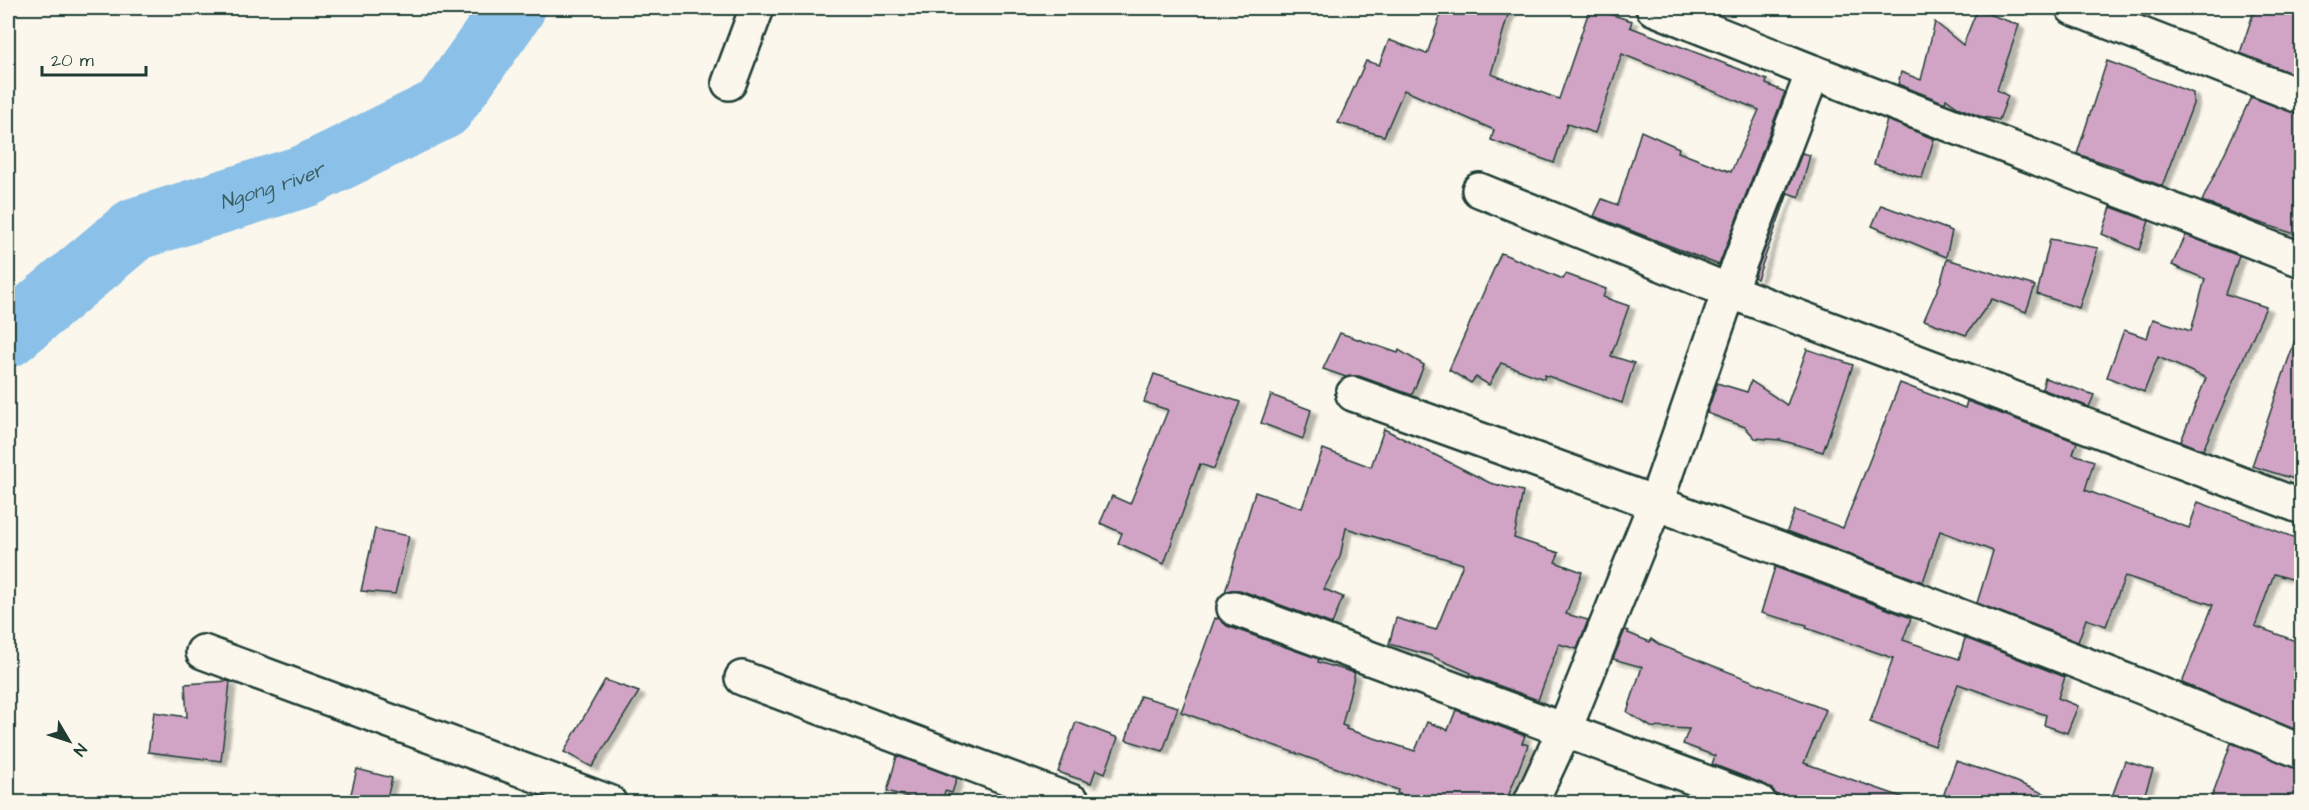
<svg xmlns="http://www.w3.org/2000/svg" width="2309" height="810" font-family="'Architects Daughter',sans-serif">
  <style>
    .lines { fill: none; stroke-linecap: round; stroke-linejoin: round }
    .river { stroke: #8bc0e8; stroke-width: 63 }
    .building { fill: #d1a4c6; stroke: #1f3d34; stroke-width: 1.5; filter: url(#shadow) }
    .minor-casing { stroke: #1f3d34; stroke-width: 38 }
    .minor { stroke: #fbf7ec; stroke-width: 33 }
    .labels { text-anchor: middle; stroke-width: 4.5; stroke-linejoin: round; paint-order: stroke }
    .water-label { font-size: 20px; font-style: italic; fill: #3a5e61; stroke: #fbf7ec }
  </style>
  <defs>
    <filter id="shadow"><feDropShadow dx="6" dy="4" stdDeviation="1.5" flood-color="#0004"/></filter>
  </defs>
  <rect width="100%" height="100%" fill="#fbf7ec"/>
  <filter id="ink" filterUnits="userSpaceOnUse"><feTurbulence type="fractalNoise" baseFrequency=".0167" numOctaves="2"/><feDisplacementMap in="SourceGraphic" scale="12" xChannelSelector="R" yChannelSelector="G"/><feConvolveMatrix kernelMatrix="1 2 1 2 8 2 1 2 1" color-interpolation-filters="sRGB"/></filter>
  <g filter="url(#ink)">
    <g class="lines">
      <path class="river" id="s1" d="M8 336 135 229 305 176 443 108 514 8"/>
    </g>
    <g class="building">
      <polygon points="1443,8 1510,8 1491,74 1559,99 1590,8 1632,21 1630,27 1767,80 1766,84 1785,92 1719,265 1594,216 1602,199 1618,205 1641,131 1679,148 1678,152 1731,172 1759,110 1622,54 1595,133 1567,124 1554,163 1491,140 1494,130 1404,90 1384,136 1338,123 1366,61 1379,65 1389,40 1427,54"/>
      <polygon points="2255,8 2274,8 2301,16 2301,77 2240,53"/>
      <polygon points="1977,10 2019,25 1997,90 2008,96 1999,120 1979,116 1957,107 1946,99 1945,103 1898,84 1901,72 1921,80 1935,22 1963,45"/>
      <polygon points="2107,61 2193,93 2193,104 2162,186 2123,171 2123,169 2077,154"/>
      <polygon points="2251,97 2301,115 2301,236 2251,220 2202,201"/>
      <polygon points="1887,120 1934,139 1922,178 1874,164"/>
      <polygon points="1802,153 1810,155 1799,197 1788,193 1757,279 1754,277"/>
      <polygon points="1881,205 1952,231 1946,257 1872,226"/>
      <polygon points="2111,207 2149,221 2139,250 2102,234"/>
      <polygon points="2186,235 2239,256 2226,294 2266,307 2203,450 2181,441 2206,378 2158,357 2144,392 2107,377 2124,330 2147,338 2153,319 2191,331 2205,279 2172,265"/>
      <polygon points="2050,239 2098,248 2079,308 2037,294"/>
      <polygon points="1501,253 1563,279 1566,274 1606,289 1603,297 1629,306 1611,356 1634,363 1622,403 1545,375 1544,379 1501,363 1489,385 1476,377 1471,383 1449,370"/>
      <polygon points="1947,259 2035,286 2026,312 1992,299 1966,335 1924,320 1941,281"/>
      <polygon points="1340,333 1398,353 1399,350 1424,365 1412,395 1359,376 1346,377 1323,369"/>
      <polygon points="2297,334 2301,335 2301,481 2252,466"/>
      <polygon points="1807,349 1853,365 1823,452 1780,440 1755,438 1745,427 1707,413 1717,383 1747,392 1751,381 1787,405"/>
      <polygon points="1154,374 1240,402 1214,469 1200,464 1164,564 1118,543 1122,533 1100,523 1112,496 1130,504 1168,410 1144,402"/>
      <polygon points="2045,378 2094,395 2089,407 2042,389"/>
      <polygon points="1900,383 1965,408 1967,401 2077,442 2073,454 2094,461 2085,490 2189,528 2198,502 2301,540 2301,582 2274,574 2255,626 2301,643 2301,732 2182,683 2213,605 2125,576 2106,626 2086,619 2078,642 1977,603 1993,551 1940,531 1923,582 1787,531 1795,510 1843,528"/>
      <polygon points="1271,395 1311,410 1303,439 1261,423"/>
      <polygon points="1384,429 1490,483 1523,491 1514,538 1559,553 1555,562 1582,572 1566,614 1588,620 1577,649 1559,644 1538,700 1470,675 1471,673 1429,655 1389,644 1396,618 1436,630 1463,564 1346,528 1340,557 1324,589 1343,597 1332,624 1240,590 1231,590 1225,592 1255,492 1302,508 1323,449 1371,467"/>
      <polygon points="375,529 409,536 395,594 361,591"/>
      <polygon points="1775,567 1911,618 1903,640 1959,659 1965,638 2065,677 2058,698 2078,706 2067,733 2044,725 2046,715 1958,684 1935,746 1870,722 1893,658 1806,628 1807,625 1761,613"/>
      <polygon points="1218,617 1227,626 1319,659 1318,662 1355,673 1342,725 1347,727 1346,729 1415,751 1427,722 1448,730 1456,710 1525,736 1522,743 1528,745 1506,802 1421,802 1397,793 1398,790 1181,712 1215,618 1217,619"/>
      <polygon points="1625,630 1629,631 1628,633 1650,642 1651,639 1660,645 1826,710 1804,763 1905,798 1904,802 1777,802 1774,791 1766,785 1712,764 1715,756 1683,744 1689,729 1651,727 1627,712 1642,667 1613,659"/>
      <polygon points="605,680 639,692 592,767 564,752"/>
      <polygon points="228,681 230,682 221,761 148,752 154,712 187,717 185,684"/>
      <polygon points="1140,696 1178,707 1163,751 1126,740"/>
      <polygon points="1076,722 1118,738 1105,773 1096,769 1091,783 1058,772"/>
      <polygon points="2231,743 2301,770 2301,802 2210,802"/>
      <polygon points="897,756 957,778 952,793 945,791 942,802 924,802 887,791"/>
      <polygon points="1956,761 2004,777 2065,802 1941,802"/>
      <polygon points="2125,761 2153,770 2142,802 2110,802"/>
      <polygon points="357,769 392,778 386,802 349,802"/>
    </g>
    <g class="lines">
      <defs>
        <g id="minor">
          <polyline points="1653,8 1813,72 2302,260"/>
          <polyline points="2073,8 2302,97"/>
          <polyline points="729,83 757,8"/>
          <polyline points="1479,190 1729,291 2302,507"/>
          <path d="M1353 394C1671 508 1989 622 2302 752"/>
          <polyline points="1234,608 1759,802"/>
          <polyline points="203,652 609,802"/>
          <polyline points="742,678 1073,802"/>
          <polyline points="1531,802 1564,731 1656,502 1729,291 1813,72"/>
        </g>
      </defs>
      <use href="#minor" class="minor-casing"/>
      <use href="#minor" class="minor"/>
    </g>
  </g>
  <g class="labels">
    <g class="water-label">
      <text dy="7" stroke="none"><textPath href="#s1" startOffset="310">Ngong river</textPath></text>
    </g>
  </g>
  <rect width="2309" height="810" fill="none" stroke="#fbf7ec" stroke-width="30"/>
  <rect x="15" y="15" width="2279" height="780" fill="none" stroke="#1f3d34" stroke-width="2" filter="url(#ink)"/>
  <g transform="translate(69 741) rotate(129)" stroke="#fbf7ec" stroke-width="4.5" paint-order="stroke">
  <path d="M0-4.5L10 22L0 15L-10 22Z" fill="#1f3d34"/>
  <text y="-9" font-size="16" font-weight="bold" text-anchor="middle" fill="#1f3d34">N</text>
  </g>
  <path d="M42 66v9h104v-9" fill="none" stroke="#1f3d34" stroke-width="3"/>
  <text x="51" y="66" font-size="18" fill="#1f3d34" stroke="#fbf7ec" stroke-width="4.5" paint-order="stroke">20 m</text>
</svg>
